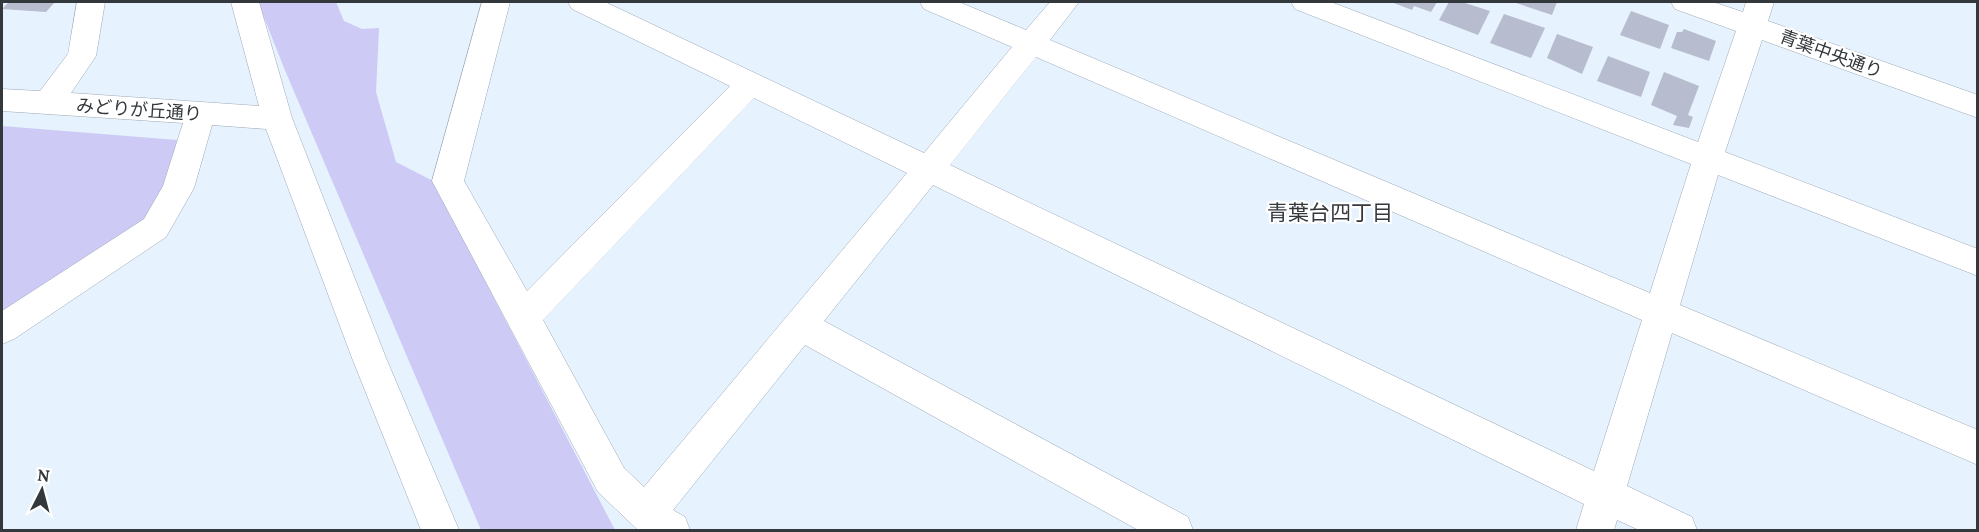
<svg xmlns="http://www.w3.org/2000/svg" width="1979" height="532" font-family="Lora,'Noto Sans JP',serif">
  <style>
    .green { fill: #cdcaf6 }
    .building { fill: #b7bdce }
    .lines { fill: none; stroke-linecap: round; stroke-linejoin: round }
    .minor-casing { stroke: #9ca9b6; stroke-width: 1 }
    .minor { fill: #fff; fill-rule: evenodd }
    .labels { text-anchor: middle; stroke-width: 4.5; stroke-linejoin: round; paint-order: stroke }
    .street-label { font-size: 18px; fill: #33383d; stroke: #fff }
    .quarter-label { font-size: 21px; fill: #33383d; stroke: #fff }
  </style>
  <rect width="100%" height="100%" fill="#e6f2fd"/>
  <g class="green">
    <polygon points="258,2 336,2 344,21 362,29 379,28 376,92 396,162 433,181 615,530 481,530 284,68"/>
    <polygon points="2,126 177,140 168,181 139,233 2,319"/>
  </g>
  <g class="building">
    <polygon points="9,2 55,2 46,12 2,9"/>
    <polygon points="1391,2 1437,2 1431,12 1414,6 1412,10"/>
    <polygon points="1449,2 1462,2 1490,11 1478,35 1439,20"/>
    <polygon points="1513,2 1557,2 1552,15"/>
    <polygon points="1631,11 1669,25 1660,49 1620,35"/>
    <polygon points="1504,14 1545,28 1531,58 1490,43"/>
    <polygon points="1684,29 1716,41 1709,61 1671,48 1677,32 1682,32"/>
    <polygon points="1557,34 1593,47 1582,74 1547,58"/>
    <polygon points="1608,56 1650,72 1641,97 1597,81"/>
    <polygon points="1664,72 1699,86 1688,115 1693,117 1689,128 1673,125 1677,116 1651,105"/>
  </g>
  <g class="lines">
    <defs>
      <g id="minor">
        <polygon points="77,2 105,2 96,56 71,93 259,106 231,2 259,2 292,118 386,358 459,530 421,530 352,358 266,129 212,125 194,188 166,237 14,339 2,344 2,311 144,219 163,186 183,123 2,111 2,89 40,91 68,54"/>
        <path d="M482 2H510L464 181 527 291 730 86 572 9 568 2H605L924 153 1012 47 924 9 920 2H959L1026 30 1050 2H1079L1050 40 1650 293 1691 164 1295 9 1291 2H1331L1698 142 1736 31 1675 9 1671 2H1713L1743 12 1746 2H1774L1768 21 1978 95V118L1762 40 1725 152 1978 249V276L1718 175 1680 305 1978 430V465L1672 333 1627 486 1692 517 1697 530H1639L1617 520 1614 530H1576L1584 504 933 185 824 321 1188 517 1193 530H1138L805 345 673 510 685 517 690 530H638L598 492 432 181ZM1036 57 1642 320 1594 471 950 165ZM754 98 907 173 644 487 624 468 543 320Z"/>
      </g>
    </defs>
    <use href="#minor" class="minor-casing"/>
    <use href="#minor" class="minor"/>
  </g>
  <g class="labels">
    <g class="street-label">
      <text transform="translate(1831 54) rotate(20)" y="6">青葉中央通り</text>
      <text transform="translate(139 110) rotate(4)" y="6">みどりが丘通り</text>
    </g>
    <g class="quarter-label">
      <text x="1330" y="220">青葉台四丁目</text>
    </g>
  </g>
  <rect width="1979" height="532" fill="none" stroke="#33383d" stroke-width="6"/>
  <g transform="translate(42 490) rotate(6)" stroke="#ffffff" stroke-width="4.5" paint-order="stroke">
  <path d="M0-4.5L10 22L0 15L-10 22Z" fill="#33383d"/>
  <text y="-9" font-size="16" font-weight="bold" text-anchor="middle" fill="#33383d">N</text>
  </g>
</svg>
